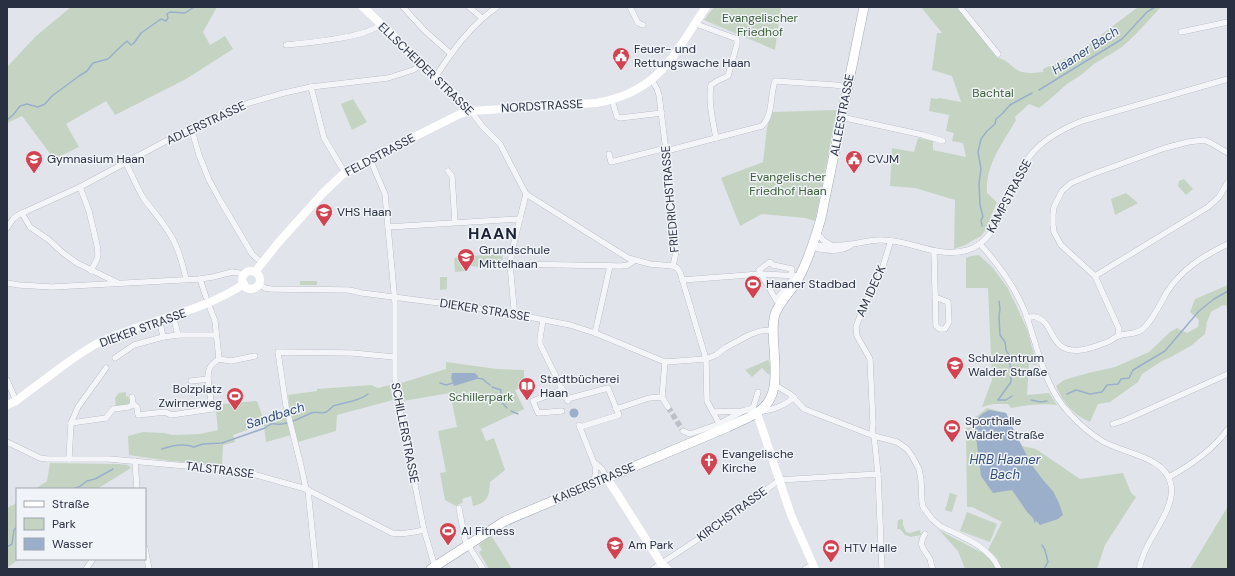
<svg xmlns="http://www.w3.org/2000/svg" width="1235" height="576" font-family="'DM Sans',sans-serif">
  <style>
    .green { fill: #c5d4c2 }
    .water { fill: #9bafcb }
    .lines { fill: none; stroke-linecap: round; stroke-linejoin: round }
    .stream { stroke: #9bafcb; stroke-width: 1.5 }
    .street-tunnel { stroke: #bcc0c8; stroke-width: 5.5; stroke-dasharray: 5.5 3; stroke-linecap: butt }
    .street-casing { stroke: #a6aab4; stroke-width: 6 }
    .primary-casing { stroke: #a0a7b6; stroke-width: 10 }
    .street { stroke: #f4f5f8; stroke-width: 5.5 }
    .secondary { stroke: #fff; stroke-width: 8 }
    .primary { stroke: #fff; stroke-width: 9 }
    .labels { text-anchor: middle; stroke-width: 3; stroke-linejoin: round; paint-order: stroke }
    .park-label { font-size: 12px; fill: #3b5e36; stroke: #f0f3f7 }
    .poi-label { font-size: 12px; fill: #293042; stroke: #f0f3f7; text-anchor: start }
    .street-label { font-size: 12px; fill: #293042; stroke: #f0f3f7 }
    .water-label { font-size: 13px; font-style: italic; fill: #324d77; stroke: #f0f3f7 }
    .district-label { font-size: 16px; font-weight: bold; letter-spacing: 1px; fill: #1b2233; stroke: #f0f3f7 }
  </style>
  <rect width="100%" height="100%" fill="#e1e4ea"/>
  <g class="green">
    <polygon points="71,7 217,7 203,32 210,45 225,36 233,49 186,79 115,115 106,101 66,124 79,147 54,159 22,116 7,123 7,67 36,36"/>
    <polygon points="714,7 781,7 775,50 704,20"/>
    <path d="M921 7H958L996 57C1006 59 1010 65 1017 70 1024 74 1035 73 1043 72V69L1061 61 1084 48 1138 7H1161L1135 35 1122 47 1114 52 1094 64 1081 75 1067 84 1049 100 1039 108 1029 104 1015 117 1016 120C1003 143 985 165 987 193L997 202 991 216 989 226 981 236 965 245 954 249 955 200 915 188 890 186 892 148 914 152 918 138 933 141V150L966 157 963 143 952 141 954 133 946 131 949 115 929 111 931 98 938 99 939 98 961 102 952 76 932 70 937 33H942Z"/>
    <polygon points="353,99 367,122 352,130 341,104"/>
    <polygon points="837,110 815,221 805,218 762,214 740,226 721,178 763,162 767,128 772,112"/>
    <polygon points="1184,179 1193,189 1186,195 1178,186 1179,181"/>
    <polygon points="1126,193 1138,203 1115,215 1111,199"/>
    <polygon points="502,254 503,266 489,267 489,269 466,265 465,271 455,272 454,259 456,257"/>
    <path d="M979 255 992 267 1007 287 1014 301 1027 329 1037 365 1029 364 1027 395 1049 393 1057 405C1042 403 1026 405 1011 408L1008 404H993L982 407 992 380 988 288H966V258L971 256Z"/>
    <polygon points="440,277 447,277 447,289 440,290"/>
    <rect x="300" y="281" width="17" height="4"/>
    <path d="M1228 285V306L1223 305 1211 312 1207 322 1205 334 1192 345 1173 356 1162 361 1142 374 1138 382 1110 402 1098 404 1090 422C1073 415 1063 402 1056 386L1064 380 1088 373 1115 367 1149 352 1170 332 1177 328 1187 333 1198 327 1199 320 1190 312 1195 299Z"/>
    <path d="M768 360C770 363 771 371 769 375L762 368 752 377 745 370Z"/>
    <path d="M446 362 497 369 524 370V378L525 382 523 387 515 390 524 409 481 429 486 441 494 438 505 470 490 482C489 496 489 502 473 506L471 496 462 499 463 502 456 506 445 500 440 473 446 472 438 431 457 427 450 393 403 401 398 384 446 369Z"/>
    <polygon points="371,385 378,388 390,385 393,400 337,415 336,431 298,442 295,434 266,442 264,426 258,426 233,435 235,442 223,445 222,465 170,461 129,455 128,436 143,432 164,433 173,435 200,434 218,430 216,411 223,410 223,404 257,401 265,423 291,416 288,395 317,391 317,389"/>
    <polygon points="126,392 126,396 131,398 131,403 128,406 116,407 115,398 119,393"/>
    <polygon points="987,408 1006,413 1016,435 1022,446 1036,449 1080,479 1123,473 1131,493 1136,497 1105,545 1097,569 1002,569 997,558 988,550 1002,522 972,507 967,507 966,428 972,427 972,420"/>
    <polygon points="50,463 118,464 128,465 131,468 97,489 35,489 47,481"/>
    <polygon points="950,493 957,495 952,512 945,510"/>
    <polygon points="17,502 17,559 19,559 7,568 7,509 11,505 12,506"/>
    <polygon points="1228,506 1228,569 1190,569"/>
    <polygon points="967,512 997,524 990,542 960,531"/>
    <polygon points="901,519 903,520 903,525 906,532 910,533 920,530 921,535 911,537 905,535 900,529 897,529 898,520"/>
    <polygon points="939,530 988,556 997,569 965,569 958,551"/>
    <polygon points="491,535 512,569 489,569 479,552 482,550 479,545"/>
  </g>
  <g class="water">
    <polygon points="452,373 475,373 478,376 477,379 454,386 451,378"/>
    <circle cx="574" cy="413" r="4.5"/>
    <polygon points="989,410 1006,413 1016,435 1032,465 1043,480 1053,491 1059,503 1063,515 1058,519 1040,525 1027,512 1012,490 993,493 981,476 974,422 982,414"/>
  </g>
  <g class="lines">
    <g class="stream">
      <polyline points="1039,90 1122,39 1147,12 1155,7"/>
      <polyline points="7,120 13,115 20,106 27,104 38,107 45,104 52,96 79,76 87,71 93,63 108,59 117,50 127,41 131,45 134,43 141,33 161,19 166,21 168,18 167,14 170,12 185,13 194,7"/>
      <polyline points="982,226 981,220 983,217 980,205 979,183 981,169 978,152 981,139 987,131 995,124 996,119 1002,114 1010,105 1032,93"/>
      <polyline points="476,378 483,379 486,382 490,385"/>
      <polyline points="440,383 446,385 453,383"/>
      <polyline points="492,387 501,390 500,400 507,408"/>
      <polyline points="1067,394 1076,390 1090,394 1102,392 1107,385 1118,384 1121,379 1129,378 1133,370 1165,351 1199,311 1214,299 1228,291"/>
      <polyline points="998,400 1011,382 1010,357 1006,350 1005,342 1000,335 999,316 1000,309 999,301"/>
      <polyline points="998,400 1006,400 1012,396"/>
      <polyline points="1031,400 1041,402 1047,401"/>
      <polyline points="511,411 518,414"/>
      <path d="M162 449C173 445 184 443 194 447L203 444 222 443 265 428C274 421 273 425 282 424 292 423 302 417 311 413 316 411 321 414 326 412 329 411 331 408 333 406 345 402 358 402 368 394"/>
      <polyline points="72,489 79,487 87,481 95,479 113,469"/>
      <polyline points="1034,518 1035,522"/>
      <polyline points="1042,545 1045,550 1048,562 1044,569"/>
      <polyline points="7,547 12,544 14,530 17,527"/>
    </g>
    <polyline class="street-tunnel" points="668,407 683,431"/>
    <defs>
      <g id="street">
        <polyline points="403,7 425,31 451,54"/>
        <polyline points="469,7 482,18"/>
        <polyline points="630,7 638,23 643,25"/>
        <polyline points="960,7 998,54"/>
        <path d="M696 22 699 25 737 39V44L728 76 717 81 711 85C708 102 713 121 716 138"/>
        <polyline points="1181,32 1228,22"/>
        <path d="M286 45C306 43 367 38 381 24"/>
        <path d="M436 76C453 50 471 25 497 7"/>
        <polyline points="652,80 657,89 659,95 666,151 676,252 673,266"/>
        <polyline points="311,87 324,138 345,173"/>
        <polyline points="612,100 617,117 620,118 662,113"/>
        <polyline points="471,111 482,126 500,144 526,194 628,258 650,264 673,266"/>
        <polyline points="841,117 923,135 943,141"/>
        <polyline points="191,127 199,155 209,180 220,200 252,254 262,263"/>
        <path d="M666 151 762 126C773 116 770 95 775 81L835 85 847 87"/>
        <polyline points="609,154 611,162 666,148"/>
        <polyline points="370,159 385,194 395,303 395,379 396,390 424,530 435,567"/>
        <path d="M126 163C132 175 137 188 144 199 153 211 163 222 171 236 179 249 183 265 186 279"/>
        <polyline points="448,171 452,176 455,222"/>
        <polyline points="80,187 89,211 97,245 98,254 97,259 91,271"/>
        <polyline points="22,213 30,227 49,240 63,253 77,263 118,283"/>
        <polyline points="388,227 520,219"/>
        <polyline points="7,228 13,219 18,215 80,187 181,133 227,111 249,103 284,93 311,87 388,78 413,70 423,64"/>
        <polyline points="817,233 823,240 831,245"/>
        <path d="M980 244C998 264 1015 287 1025 312 1038 347 1043 386 1070 414 1079 424 1091 434 1102 441 1124 454 1166 456 1171 485 1175 506 1154 531 1146 549 1143 555 1141 562 1139 569"/>
        <path d="M813 245C825 246 839 246 852 244 862 243 872 239 882 240 912 240 936 259 968 250 996 241 1001 208 1013 185 1017 175 1023 165 1030 156 1043 139 1062 129 1082 121L1228 79"/>
        <path d="M812 247C823 250 839 253 850 246"/>
        <polyline points="934,252 936,326 940,329 945,329 949,322 948,302 935,297"/>
        <polygon points="770,262 773,265 792,269 791,274 795,276 776,300 759,270"/>
        <polyline points="510,264 621,266 628,265 635,260"/>
        <polyline points="673,266 677,268 680,272 706,359 707,401 722,429"/>
        <polyline points="1095,276 1208,207 1219,197 1228,182"/>
        <polyline points="200,279 206,297"/>
        <polyline points="682,280 761,274 799,276"/>
        <polyline points="7,283 19,285 52,287 200,279 213,277 232,272 239,273 244,275"/>
        <polyline points="259,284 265,288 271,289 349,290 362,293 463,306 514,314 570,325 595,333 665,362 706,359 716,355 725,348 749,335 760,331 773,330"/>
        <polyline points="208,303 215,321 219,359 231,361 255,356"/>
        <polyline points="514,314 514,308 510,264 512,251 526,194"/>
        <path d="M1027 318C1030 317 1033 316 1036 317 1056 323 1048 354 1081 350 1090 349 1102 344 1110 341 1113 339 1115 337 1118 336 1126 333 1137 335 1144 328 1154 318 1160 304 1167 292 1182 269 1203 256 1228 244"/>
        <polyline points="543,320 540,338 540,344 568,401"/>
        <polyline points="175,323 178,335"/>
        <polyline points="161,327 163,337"/>
        <polyline points="595,333 610,266"/>
        <polyline points="1118,336 1119,329 1095,276 1061,245 1054,232 1053,225 1053,214 1054,207 1062,191 1071,183 1093,174 1165,148 1188,142 1204,140 1211,143 1228,153"/>
        <polyline points="115,358 134,345 163,337 178,335 216,335"/>
        <path d="M208 379C208 368 210 365 219 359"/>
        <polyline points="7,380 16,401"/>
        <path d="M775 385 790 394 804 409 874 436 897 442 907 449 912 456 919 469 921 480 922 502 923 507 932 519 940 526C962 537 989 546 999 569"/>
        <polyline points="662,397 668,407"/>
        <polyline points="567,399 608,388 619,415 580,427"/>
        <polyline points="133,404 137,407 138,415 165,412 171,415 212,409 208,379 191,381"/>
        <polyline points="616,409 649,398 662,397 665,362"/>
        <path d="M562 411 538 413 533 401C543 397 552 395 562 389"/>
        <path d="M760 411C771 411 786 405 794 397"/>
        <polyline points="713,412 743,411 753,408 758,392"/>
        <polyline points="71,423 106,418 113,409 129,407 133,404 132,397"/>
        <polyline points="1113,424 1125,420 1228,374"/>
        <polyline points="579,425 596,468 594,483"/>
        <polyline points="683,431 690,434 719,424 743,411"/>
        <polyline points="872,434 873,424 870,359 857,336 856,327 865,303 880,276 891,240"/>
        <polyline points="874,436 878,474 882,569"/>
        <path d="M7 442 40 458 47 459H109L242 471 306 489 392 533C403 535 413 532 424 530"/>
        <polyline points="69,459 71,423 78,407 106,368"/>
        <polyline points="135,461 137,489"/>
        <polyline points="595,463 602,469 607,478"/>
        <path d="M1169 477C1191 465 1213 450 1228 429"/>
        <polyline points="306,489 301,466 286,406 278,352 352,353 394,357"/>
        <polyline points="308,490 316,569"/>
        <polyline points="459,508 465,540 483,569"/>
        <path d="M925 534C917 546 925 550 930 559 931 562 931 566 933 569"/>
        <polyline points="145,548 149,569"/>
        <polyline points="86,569 93,559"/>
        <polyline points="653,569 736,514 775,483 779,480 878,474"/>
        <polyline points="805,569 813,564"/>
      </g>
      <path id="primary" d="M431 569 505 521 728 427C738 422 749 418 758 412 780 398 775 370 774 347 773 336 772 325 775 314 780 301 790 292 797 281 808 262 815 239 821 218L864 7"/>
    </defs>
    <use href="#street" class="street-casing"/>
    <use href="#primary" class="primary-casing"/>
    <use href="#street" class="street"/>
    <g class="secondary">
      <polyline points="363,7 471,111"/>
      <circle cx="251" cy="280" r="9"/>
      <path d="M255 272 278 243 322 194 342 175 370 159 460 114 471 111 596 103C660 92 673 55 706 7"/>
      <path d="M7 405 16 401C31 389 46 379 60 368 74 358 87 348 102 341 148 320 200 313 244 284"/>
      <polyline points="757,413 791,515 815,569"/>
      <polyline points="607,478 661,563 667,569"/>
    </g>
    <use href="#primary" class="primary"/>
  </g>
  <defs>
    <symbol id="civic-pin" viewBox="-11 -11 22 30"><path d="M0 17L-7.5 6A9.5 9.5 0 1 1 7.5 6Z" fill="#d24351" stroke="#f0f3f7"/><path d="M-.6-6.5H3V-4.5H.6V-3L4-1V1h2V6H-6V1h2V-1L-.6-3ZM-1.2 2.5V6h2.4V2.5Z" fill="#fff"/></symbol>
    <symbol id="school-pin" viewBox="-11 -11 22 30"><path d="M0 17L-7.5 6A9.5 9.5 0 1 1 7.5 6Z" fill="#d24351" stroke="#f0f3f7"/><path d="M0-5L7-2L0 1L-7-2ZM-4 1L0 2.5L4 1V4Q0 6-4 4Z" fill="#fff"/></symbol>
    <symbol id="stadium-pin" viewBox="-11 -11 22 30"><path d="M0 17L-7.5 6A9.5 9.5 0 1 1 7.5 6Z" fill="#d24351" stroke="#f0f3f7"/><path d="M0-5a6.5 5 0 1 0 0 10a6.5 5 0 1 0 0-10ZM-3.5-1.8h7v3.6h-7Z" fill="#fff"/></symbol>
    <symbol id="library-pin" viewBox="-11 -11 22 30"><path d="M0 17L-7.5 6A9.5 9.5 0 1 1 7.5 6Z" fill="#d24351" stroke="#f0f3f7"/><path d="M-6-4Q-3-5.5-.7-3.5V5Q-3 3-6 4ZM6-4Q3-5.5 .7-3.5V5Q3 3 6 4Z" fill="#fff"/></symbol>
    <symbol id="church-pin" viewBox="-11 -11 22 30"><path d="M0 17L-7.5 6A9.5 9.5 0 1 1 7.5 6Z" fill="#d24351" stroke="#f0f3f7"/><path d="M-1.2-6h2.4v3.5h3.3v2.4h-3.3V6h-2.4V-.1h-3.3v-2.4h3.3Z" fill="#fff"/></symbol>
  </defs>
  <g fill-rule="evenodd">
    <use href="#civic-pin" x="611" y="46" width="20" height="27"/>
    <use href="#school-pin" x="24" y="149" width="20" height="27"/>
    <use href="#civic-pin" x="844" y="149" width="20" height="27"/>
    <use href="#school-pin" x="314" y="202" width="20" height="27"/>
    <use href="#school-pin" x="456" y="247" width="20" height="27"/>
    <use href="#stadium-pin" x="743" y="274" width="20" height="27"/>
    <use href="#school-pin" x="945" y="355" width="20" height="27"/>
    <use href="#library-pin" x="517" y="376" width="20" height="27"/>
    <use href="#stadium-pin" x="225" y="386" width="20" height="27"/>
    <use href="#stadium-pin" x="942" y="418" width="20" height="27"/>
    <use href="#church-pin" x="699" y="451" width="20" height="27"/>
    <use href="#stadium-pin" x="438" y="521" width="20" height="27"/>
    <use href="#school-pin" x="605" y="535" width="20" height="27"/>
    <use href="#stadium-pin" x="821" y="538" width="20" height="27"/>
  </g>
  <g class="labels">
    <g class="park-label">
      <text x="760" y="22">Evangelischer<tspan x="760" dy="14">Friedhof</tspan></text>
      <text x="993" y="97">Bachtal</text>
      <text x="788" y="181">Evangelischer<tspan x="788" dy="14">Friedhof Haan</tspan></text>
      <text x="481" y="401">Schillerpark</text>
    </g>
    <g class="poi-label">
      <text x="634" y="53">Feuer- und<tspan x="634" dy="14">Rettungswache Haan</tspan></text>
      <text x="47" y="163">Gymnasium Haan</text>
      <text x="867" y="163">CVJM</text>
      <text x="337" y="216">VHS Haan</text>
      <text x="479" y="254">Grundschule<tspan x="479" dy="14">Mittelhaan</tspan></text>
      <text x="766" y="288">Haaner Stadbad</text>
      <text x="968" y="362">Schulzentrum<tspan x="968" dy="14">Walder Straße</tspan></text>
      <text x="540" y="383">Stadtbücherei<tspan x="540" dy="14">Haan</tspan></text>
      <text x="222" y="393" text-anchor="end">Bolzplatz<tspan x="222" dy="14">Zwirnerweg</tspan></text>
      <text x="965" y="425">Sporthalle<tspan x="965" dy="14">Walder Straße</tspan></text>
      <text x="722" y="458">Evangelische<tspan x="722" dy="14">Kirche</tspan></text>
      <text x="461" y="535">AI Fitness</text>
      <text x="628" y="549">Am Park</text>
      <text x="844" y="552">HTV Halle</text>
    </g>
    <g class="street-label">
      <text transform="translate(426 69) rotate(44)" y="4">ELLSCHEIDER STRASSE</text>
      <text transform="translate(542 106) rotate(-3)" y="4">NORDSTRASSE</text>
      <text transform="translate(842 115) rotate(-79)" y="4">ALLEESTRASSE</text>
      <text transform="translate(206 123) rotate(-25)" y="4">ADLERSTRASSE</text>
      <text transform="translate(380 155) rotate(-28)" y="4">FELDSTRASSE</text>
      <text transform="translate(1009 196) rotate(-62)" y="4">KAMPSTRASSE</text>
      <text transform="translate(670 199) rotate(-95)" y="4">FRIEDRICHSTRASSE</text>
      <text transform="translate(871 291) rotate(-66)" y="4">AM IDECK</text>
      <text transform="translate(485 310) rotate(9)" y="4">DIEKER STRASSE</text>
      <text transform="translate(143 328) rotate(-20)" y="4">DIEKER STRASSE</text>
      <text transform="translate(405 433) rotate(79)" y="4">SCHILLERSTRASSE</text>
      <text transform="translate(220 470) rotate(7)" y="4">TALSTRASSE</text>
      <text transform="translate(594 483) rotate(-23)" y="4">KAISERSTRASSE</text>
      <text transform="translate(732 514) rotate(-36)" y="4">KIRCHSTRASSE</text>
    </g>
    <g class="water-label">
      <text transform="translate(1085 50) rotate(-33)" y="5">Haaner Bach</text>
      <text transform="translate(275 415) rotate(-18)" y="5">Sandbach</text>
      <text x="1005" y="464">HRB Haaner<tspan x="1005" dy="15">Bach</tspan></text>
    </g>
    <g class="district-label">
      <text x="493" y="239">HAAN</text>
    </g>
  </g>
  <rect width="1235" height="576" fill="none" stroke="#293042" stroke-width="16"/>
  <rect x="16" y="488" width="130" height="72" fill="#f0f3f7" stroke="#a0a5af"/>
  <rect x="24" y="501" width="20" height="6" fill="#ffffff" stroke="#a0a5af"/>
  <text x="52" y="508" font-size="12" fill="#293042">Straße</text>
  <rect x="24" y="518" width="20" height="12" fill="#c5d4c2" stroke="#a0a5af"/>
  <text x="52" y="528" font-size="12" fill="#293042">Park</text>
  <rect x="24" y="538" width="20" height="12" fill="#9bafcb" stroke="#a0a5af"/>
  <text x="52" y="548" font-size="12" fill="#293042">Wasser</text>
</svg>
